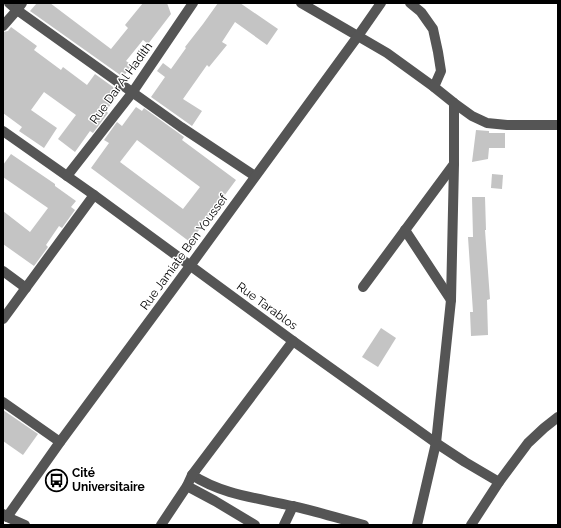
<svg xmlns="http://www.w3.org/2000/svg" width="561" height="528" font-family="Raleway,sans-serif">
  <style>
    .building { fill: #c4c4c4; fill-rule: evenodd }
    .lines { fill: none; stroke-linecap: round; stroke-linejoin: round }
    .minor { stroke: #555; stroke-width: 10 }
    .labels { text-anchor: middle; stroke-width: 3; stroke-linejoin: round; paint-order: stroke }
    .street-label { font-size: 12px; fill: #000; stroke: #fff }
    .poi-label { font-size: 12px; font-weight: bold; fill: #000; stroke: #fff; text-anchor: start }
  </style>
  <rect width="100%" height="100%" fill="#fff"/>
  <g class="building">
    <polygon points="37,3 50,3 111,49 128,28 125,25 143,3 167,3 171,14 148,44 143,40 126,61 132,65 123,77 30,11"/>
    <polygon points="218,3 240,3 278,29 267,45 235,22 222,42 227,45 209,67 207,65 183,99 202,111 192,126 151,97 165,77 157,71 163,63 171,69 186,48 185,47 203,24"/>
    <polygon points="11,27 37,46 34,50 61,70 63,67 87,85 95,74 120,92 106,111 108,113 93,133 90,131 75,152 58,139 76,115 44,92 31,110 57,128 44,148 19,131 22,127 3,113 3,32 8,31"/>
    <path d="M136 107 142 111 144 108 184 137 182 140 236 180 190 242 91 168 109 143 104 140 117 122 122 126ZM137 140 200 187 183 209 120 162Z"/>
    <polygon points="476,130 489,131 489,133 505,133 505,148 489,148 488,159 472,162"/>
    <polygon points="11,154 55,184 55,186 76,201 71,207 75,210 62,228 59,226 46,245 48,247 34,266 3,244 3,211 30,232 48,208 3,177 3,165"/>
    <polygon points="492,174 503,175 502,189 491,188"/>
    <polygon points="472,197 485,197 486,230 485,230 490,299 487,300 488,335 471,336 470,312 473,312 468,237 473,237"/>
    <polygon points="381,328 396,338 378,367 362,357"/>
    <polygon points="3,410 38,434 23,455 3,441"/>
  </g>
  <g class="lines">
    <g class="minor">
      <polyline points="9,3 17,10 181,127 255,176"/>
      <polyline points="301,3 387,53 434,87 454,103 472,116 487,123 507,125 558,125"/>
      <polyline points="410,3 421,12 433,29 438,52 441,71 434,87"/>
      <polyline points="3,26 17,10 22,3"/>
      <polyline points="3,131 94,195 293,341 436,443 465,462 499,482"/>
      <polyline points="67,176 132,93 193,3"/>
      <polyline points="405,230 451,300"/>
      <polyline points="3,271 26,288"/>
      <polyline points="363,287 454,164"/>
      <polyline points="3,319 94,195"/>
      <polyline points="3,402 60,442"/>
      <path d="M192 475C223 495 258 498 292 506 316 511 340 519 364 525"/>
      <polyline points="187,486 215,501 255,525"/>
      <polyline points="3,514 7,517 25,525"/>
      <polyline points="7,517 60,442 190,266 358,36 381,3"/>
      <polyline points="161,525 187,486 192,475 293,341"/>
      <polyline points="284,525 293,506"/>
      <polyline points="417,525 436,443 451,300 454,164 454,103"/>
      <polyline points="471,525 499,482 528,443 544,428 558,417"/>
    </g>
  </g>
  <defs>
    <symbol id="bus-ring" viewBox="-11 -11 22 22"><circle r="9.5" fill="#fff" stroke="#000" stroke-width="1.5"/><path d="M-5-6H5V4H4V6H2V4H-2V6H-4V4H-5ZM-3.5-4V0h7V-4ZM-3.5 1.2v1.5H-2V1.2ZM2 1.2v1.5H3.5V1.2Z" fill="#000"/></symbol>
  </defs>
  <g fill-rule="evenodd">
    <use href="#bus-ring" x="44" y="468" width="25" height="25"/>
  </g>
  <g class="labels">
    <g class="street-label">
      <text transform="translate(121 83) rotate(-54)" y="4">Rue Dar Al Hadith</text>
      <text transform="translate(184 252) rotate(-54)" y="4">Rue Jamiate Ben Youssef</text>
      <text transform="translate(267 306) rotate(36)" y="4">Rue Tarablos</text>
    </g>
    <g class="poi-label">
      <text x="72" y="477">Cité<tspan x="72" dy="14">Universitaire</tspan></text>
    </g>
  </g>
  <rect width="561" height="528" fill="none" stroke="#000000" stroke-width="8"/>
</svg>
